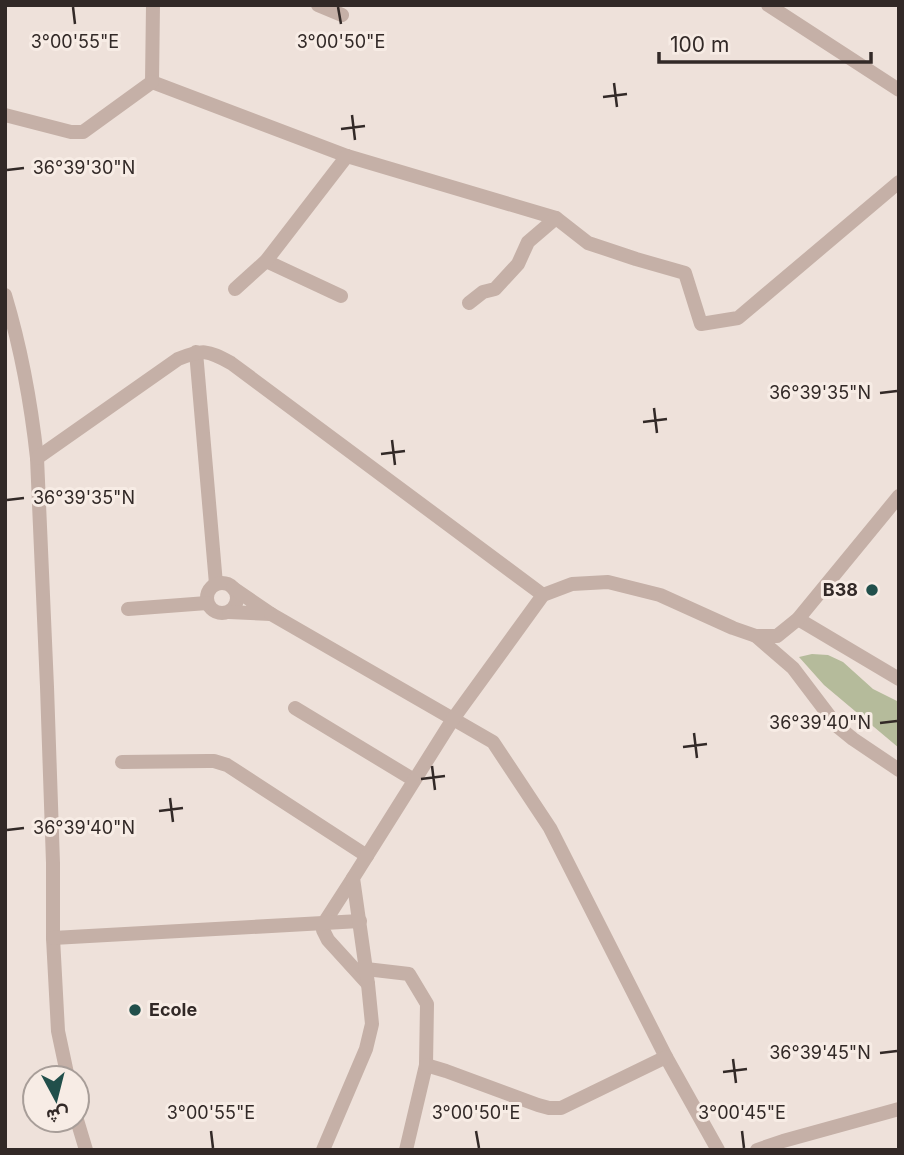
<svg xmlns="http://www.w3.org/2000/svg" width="904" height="1155" font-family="Inter,Vazirmatn,sans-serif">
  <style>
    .green { fill: #b5bb9b }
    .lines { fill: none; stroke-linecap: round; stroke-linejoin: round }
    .street { stroke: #c5b0a7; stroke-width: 14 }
    .ticks { fill: none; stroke: #322927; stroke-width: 2.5 }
    .poi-dot { fill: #214f4b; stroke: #f7ece5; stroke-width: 2.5 }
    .labels { text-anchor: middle; stroke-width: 6; stroke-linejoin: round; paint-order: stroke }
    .poi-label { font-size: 18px; font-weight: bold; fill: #322927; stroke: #f7ece5; text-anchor: end }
    .ticks-label { font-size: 18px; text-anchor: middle; fill: #322927; stroke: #f7ece5; stroke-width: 6; stroke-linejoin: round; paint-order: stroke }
  </style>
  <rect width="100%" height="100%" fill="#eee1da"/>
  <polygon class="green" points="812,654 828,655 843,662 873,689 899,702 899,748 824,685 799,657"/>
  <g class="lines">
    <g class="street">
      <polyline points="318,5 342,15"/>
      <polyline points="768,5 899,90"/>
      <polyline points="152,82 347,156 556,218 588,243 636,259 685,273 701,324 738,318 899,182"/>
      <polyline points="152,82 153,5"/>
      <polyline points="5,115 71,132 83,132 152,82"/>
      <polyline points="266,261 341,296"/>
      <polyline points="235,289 266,261 347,156"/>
      <path d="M5 295C21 348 31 403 37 458L47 687 53 863V938L58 1031 68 1078"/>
      <polyline points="469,303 483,292 495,289 518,264 528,242 556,218"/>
      <polyline points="196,352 216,584"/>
      <path d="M37 458 178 359C203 349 207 350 231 363L543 595"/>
      <circle cx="222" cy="598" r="15"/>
      <polyline points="128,609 207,603"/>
      <polyline points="229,612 271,614 233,588"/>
      <polyline points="271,614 493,742 550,828 666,1057 718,1150"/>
      <polyline points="798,619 899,679"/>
      <polyline points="756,636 793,668 837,726 853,739 899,770"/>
      <polyline points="295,708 414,780"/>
      <polyline points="122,762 208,761 214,761 227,765 367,856"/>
      <polyline points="353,878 324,923 323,930 328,940 368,984"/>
      <polyline points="53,938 360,921"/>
      <polyline points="366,969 409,974 427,1004 426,1065 406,1150"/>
      <polyline points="426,1065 446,1071 538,1105 549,1108 561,1108 666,1057"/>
      <polyline points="77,1120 86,1150"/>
      <polyline points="323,1150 366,1049 372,1024 368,984 353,878 453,719 543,595 572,584 608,582 660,595 733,628 756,636 777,636 798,619 899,496"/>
      <polyline points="757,1150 783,1141 899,1109"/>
    </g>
  </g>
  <path class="ticks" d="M73 7 75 24M338 7 341 24M614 83 617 107M603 97 627 94M352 115 355 140M341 129 365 126M7 170 24 168M880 393 897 391M654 408 657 433M643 422 667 419M392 440 395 465M381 454 405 451M7 500 24 498M880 723 897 721M694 733 697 758M683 747 707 744M432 766 435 790M421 779 445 776M170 798 173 822M159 811 183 808M7 830 24 828M880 1053 897 1051M733 1059 736 1083M723 1072 747 1069M211 1131 213 1148M476 1131 479 1148M742 1131 744 1148"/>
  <g class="poi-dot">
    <circle cx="872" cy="590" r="7"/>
    <circle cx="135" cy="1010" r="7"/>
  </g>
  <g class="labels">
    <g class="poi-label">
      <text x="858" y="596">B38</text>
      <text x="149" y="1016" text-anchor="start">Ecole</text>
    </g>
  </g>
  <g class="ticks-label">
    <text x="75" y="48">3°00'55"E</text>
    <text x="341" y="48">3°00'50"E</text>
    <text x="84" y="174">36°39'30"N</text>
    <text x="820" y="399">36°39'35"N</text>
    <text x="84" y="504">36°39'35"N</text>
    <text x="820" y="729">36°39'40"N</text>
    <text x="84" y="834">36°39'40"N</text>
    <text x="820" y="1059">36°39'45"N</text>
    <text x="211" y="1119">3°00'55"E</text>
    <text x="476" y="1119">3°00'50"E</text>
    <text x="742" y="1119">3°00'45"E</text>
  </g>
  <rect width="904" height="1155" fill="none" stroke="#322927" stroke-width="14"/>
  <g transform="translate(56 1099) rotate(173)"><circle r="33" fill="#f7ece5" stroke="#a89e99" stroke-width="2"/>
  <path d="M0-5L12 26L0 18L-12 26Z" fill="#214f4b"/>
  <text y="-10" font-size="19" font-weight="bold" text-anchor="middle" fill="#322927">ش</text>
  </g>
  <path d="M659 52v10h212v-10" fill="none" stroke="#322927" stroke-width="3.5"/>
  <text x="670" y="52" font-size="21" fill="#322927" stroke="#f7ece5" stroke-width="5" paint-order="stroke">100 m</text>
</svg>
